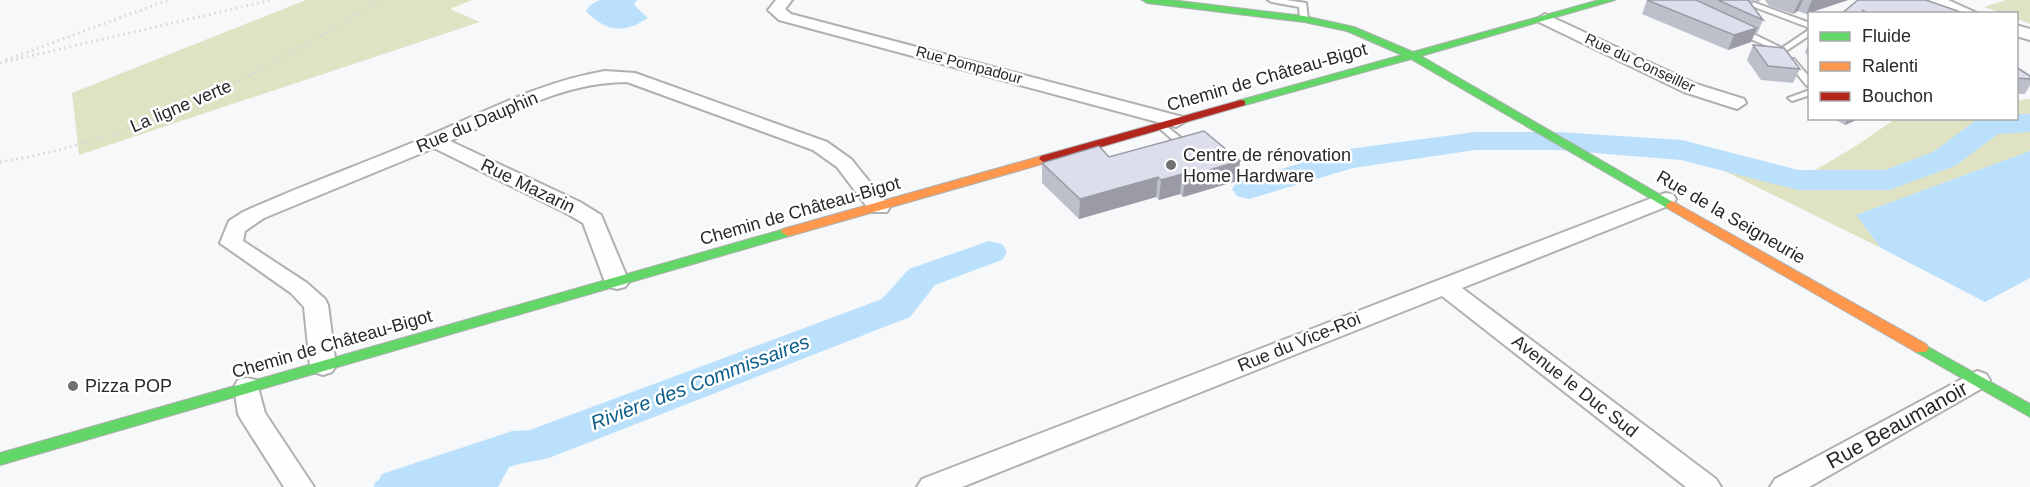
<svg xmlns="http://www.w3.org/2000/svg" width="2030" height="487" font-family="Helvetica,sans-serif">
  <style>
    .green { fill: #dfe3c4 }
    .water { fill: #bbe0fc }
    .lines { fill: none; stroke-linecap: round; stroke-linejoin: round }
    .river { fill: #bbe0fc; fill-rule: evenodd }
    .lane-casing { stroke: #b0b0b1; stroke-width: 4 }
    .street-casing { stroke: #b0b0b1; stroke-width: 4 }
    .fast-casing { stroke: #b0b0b1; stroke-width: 2 }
    .slow-casing { stroke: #b0b0b1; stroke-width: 2 }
    .jam-casing { stroke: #b0b0b1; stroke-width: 2 }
    .path { stroke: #d6d6d7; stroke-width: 3; stroke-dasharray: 1.5 4; stroke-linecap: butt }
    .lane { fill: #fefefe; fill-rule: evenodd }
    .street { fill: #fefefe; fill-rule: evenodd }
    .fast { fill: #63d668; fill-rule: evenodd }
    .slow { fill: #ff974d; fill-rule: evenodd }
    .jam { fill: #b3261e; fill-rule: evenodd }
    .wall { fill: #bdbfcb }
    .shaded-wall { fill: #9a9ba5 }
    .building { fill: #dcdeec; stroke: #9a9ba5; stroke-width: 1.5 }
    .poi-dot { fill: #707172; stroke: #fff; stroke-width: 2 }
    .labels { text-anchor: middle; stroke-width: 5; stroke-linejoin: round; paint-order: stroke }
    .far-street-label { font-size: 15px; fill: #28292a; stroke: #fff }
    .street-label { font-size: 18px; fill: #28292a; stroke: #fff }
    .poi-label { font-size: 18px; fill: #28292a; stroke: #fff; text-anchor: start }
    .water-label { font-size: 20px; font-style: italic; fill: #0b5d8a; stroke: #fff }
    .near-street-label { font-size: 21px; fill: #28292a; stroke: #fff }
  </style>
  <rect width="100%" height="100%" fill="#f7f8f9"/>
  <g class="green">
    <polygon points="306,0 472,0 450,9 480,22 79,155 72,93"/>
    <polygon points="2006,0 2030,0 2030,24 2017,19 2016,14 2001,13 1984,7"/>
    <polygon points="2030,99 2030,151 1857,215 1881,248 1682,150 1798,180 1856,146 1895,119 2016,118 2017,100"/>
  </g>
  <g class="water">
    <path d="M600 0H637L634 5 648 18C624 34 606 32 586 11L590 5Z"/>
    <polygon points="2030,151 2030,278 1985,302 1881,248 1856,215"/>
    <polygon points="474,450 514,458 498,487 374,487 375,482 405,469"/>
  </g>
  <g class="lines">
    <g class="river">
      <polygon points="2016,114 2030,114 2030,132 1998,134 1955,166 1889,190 1798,190 1681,160 1558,150 1475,150 1353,168 1249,199 1237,196 1232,189 1237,182 1349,149 1475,132 1558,132 1682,140 1798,170 1885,170 1933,152 1979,118 2016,118"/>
      <polygon points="989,241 1002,244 1007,252 1002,260 935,285 910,317 549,458 515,465 451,487 375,487 382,474 512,431 530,430 882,299 909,269"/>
    </g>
    <defs>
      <g id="lane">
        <polygon points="1268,0 1286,0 1306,3 1308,19 1304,21 1300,19 1299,7 1272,2"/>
        <polygon points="1736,0 1747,0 1810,23 1810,28"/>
        <polygon points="1737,29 1743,29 1782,48 1810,29 1810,35 1783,53 1737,33"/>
        <polygon points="1788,59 1794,59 1810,78 1810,86 1807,86 1788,63"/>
        <polygon points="1810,90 1810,95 1792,101 1788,98"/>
        <polygon points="1162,123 1184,140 1186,142 1184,144 1170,146 1168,144 1170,142 1174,141 1157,126"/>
      </g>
      <g id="street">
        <polygon points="776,0 792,0 785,9 791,14 1183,117 1186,121 1176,127 779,20 768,10"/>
        <polygon points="1925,0 1948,0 1979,14 1955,14 1927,3"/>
        <polygon points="1545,14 1696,84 1744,99 1746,103 1737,109 1684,92 1539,22 1537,19"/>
        <polygon points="2016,25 2030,29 2030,40 2016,36"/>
        <path d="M605 71 635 73 827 142 851 159 890 207 887 212H871L837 167 813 150 627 82C563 82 507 115 450 141L580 202 601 215 629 282 625 287 617 289 609 287 605 282 583 223 564 212 434 148 264 218 245 231 243 241 307 283 325 299 328 305 336 366 332 372 323 375 314 372 310 366 304 307 291 293 220 243 229 221 243 212C303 185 365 163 426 137 485 112 540 82 605 71Z"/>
        <polygon points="1665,193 1673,194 1676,199 1673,204 1462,288 1716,479 1721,487 1686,487 1442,296 962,487 917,487 922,479"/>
        <polygon points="1977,371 1986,374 1990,380 1986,386 1809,487 1770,487 1775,479"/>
        <polygon points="247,378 256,380 265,413 314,487 284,487 242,421 238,414 234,387 238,380"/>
      </g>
      <g id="fast">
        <polygon points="1142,0 1171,0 1304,16 1354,27 1413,52 1599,0 1615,0 1421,56 1678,205 1672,209 1667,208 1411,59 1245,105 1237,105 1237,101 1402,55 1347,31 1304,22 1147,3"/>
        <polygon points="788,228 795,232 793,235 0,465 0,453"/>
        <polygon points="1921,343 2030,404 2030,417 1916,352 1913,348 1916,344"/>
      </g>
      <g id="slow">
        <polygon points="1045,155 1051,159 1049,162 793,235 788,236 781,232 783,229"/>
        <polygon points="1672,201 1926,344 1929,348 1926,352 1916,352 1667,208 1666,205"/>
      </g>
      <polygon id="jam" points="1241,100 1245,101 1245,105 1049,162 1045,163 1039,159 1041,156"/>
    </defs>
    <use href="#lane" class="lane-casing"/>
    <use href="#street" class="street-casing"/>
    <use href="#fast" class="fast-casing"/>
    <use href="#slow" class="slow-casing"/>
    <use href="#jam" class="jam-casing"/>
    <g class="path">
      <polyline points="6,60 168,0"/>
      <polyline points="0,63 272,0"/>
      <path d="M0 162C147 138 256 75 381 0"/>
    </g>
    <use href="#lane" class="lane"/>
    <use href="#street" class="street"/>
    <use href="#fast" class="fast"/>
    <use href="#slow" class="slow"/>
    <use href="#jam" class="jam"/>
  </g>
  <g class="wall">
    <polygon points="1647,0 1761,0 1758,2 1754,0 1752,5 1763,20 1757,34 1755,33 1751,42 1728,50 1642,14"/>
    <polygon points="1765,0 1848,0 1806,14 1798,11 1793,14 1769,6"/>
    <polygon points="1809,43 1809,57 1805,52"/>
    <polygon points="1753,45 1800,69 1793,83 1761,80 1747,60"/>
    <polygon points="2016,67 2030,76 2030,85 2025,94 2016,94"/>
    <polygon points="1832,118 1861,118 1845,125"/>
    <polygon points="1109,157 1240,161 1237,181 1183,197 1180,194 1159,200 1156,197 1079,219 1042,183 1042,163"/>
  </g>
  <g class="shaded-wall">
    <polygon points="1800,0 1803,0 1798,11 1793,14"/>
    <polygon points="1812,0 1848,0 1806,14"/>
    <polygon points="1757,28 1751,42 1728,50 1734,35"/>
    <polygon points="1848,118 1861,118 1845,125"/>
    <polygon points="1240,161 1237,181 1183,197 1185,177"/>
    <polygon points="1182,174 1180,194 1159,200 1161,180"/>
    <polygon points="1158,177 1156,197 1079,219 1080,199"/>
  </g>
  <g class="building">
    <polygon points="1647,0 1696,0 1757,28 1734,35"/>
    <polygon points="1718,0 1748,0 1763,20"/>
    <polygon points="1858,0 1926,0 1966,14 1870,14 1862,10 1866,14 1841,14"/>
    <polygon points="1753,45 1784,48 1800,69 1768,66"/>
    <polygon points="2016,67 2030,76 2030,79 2016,78"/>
    <polygon points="1204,131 1240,161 1185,177 1182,174 1161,180 1158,177 1080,199 1042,163 1099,146 1109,157"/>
  </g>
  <g class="poi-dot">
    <circle cx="1171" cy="165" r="6"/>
    <circle cx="73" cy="386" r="6"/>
  </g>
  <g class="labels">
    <g class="far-street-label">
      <text transform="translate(1640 63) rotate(25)" y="5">Rue du Conseiller</text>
      <text transform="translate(969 65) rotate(15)" y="5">Rue Pompadour</text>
    </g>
    <g class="street-label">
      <text transform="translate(1267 77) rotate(-16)" y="6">Chemin de Château-Bigot</text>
      <text transform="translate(181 106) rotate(-23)" y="6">La ligne verte</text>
      <text transform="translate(477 122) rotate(-23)" y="6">Rue du Dauphin</text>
      <text transform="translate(528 186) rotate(26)" y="6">Rue Mazarin</text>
      <text transform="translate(800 211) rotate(-16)" y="6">Chemin de Château-Bigot</text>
      <text transform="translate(1731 217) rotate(30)" y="6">Rue de la Seigneurie</text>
      <text transform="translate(1299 342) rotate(-22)" y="6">Rue du Vice-Roi</text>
      <text transform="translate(332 344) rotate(-16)" y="6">Chemin de Château-Bigot</text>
      <text transform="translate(1575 386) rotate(38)" y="6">Avenue le Duc Sud</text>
    </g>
    <g class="poi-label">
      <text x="1183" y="161">Centre de rénovation<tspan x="1183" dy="21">Home Hardware</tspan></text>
      <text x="85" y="392">Pizza POP</text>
    </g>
    <g class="water-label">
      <text transform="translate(700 382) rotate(-21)" y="7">Rivière des Commissaires</text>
    </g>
    <g class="near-street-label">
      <text transform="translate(1897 425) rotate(-29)" y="7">Rue Beaumanoir</text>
    </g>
  </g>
  <rect x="1808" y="12" width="210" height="108" fill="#ffffff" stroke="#a9a9aa" stroke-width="1.5"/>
  <rect x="1820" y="32" width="30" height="9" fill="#63d668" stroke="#a9a9aa" stroke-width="1.5"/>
  <text x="1862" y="42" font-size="18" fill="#28292a">Fluide</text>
  <rect x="1820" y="62" width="30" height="9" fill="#ff974d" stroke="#a9a9aa" stroke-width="1.5"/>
  <text x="1862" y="72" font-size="18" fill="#28292a">Ralenti</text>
  <rect x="1820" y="92" width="30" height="9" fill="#b3261e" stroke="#a9a9aa" stroke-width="1.5"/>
  <text x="1862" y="102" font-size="18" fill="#28292a">Bouchon</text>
</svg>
